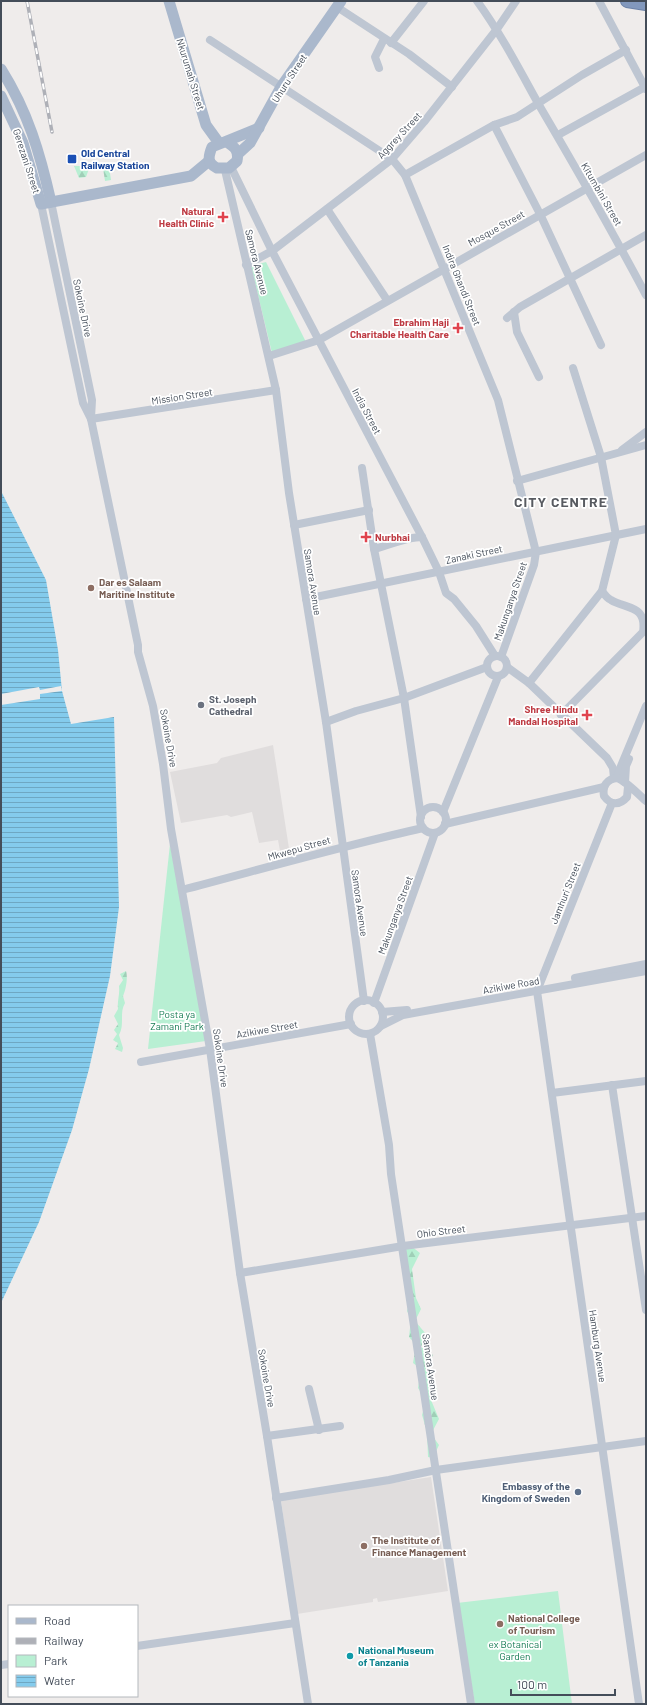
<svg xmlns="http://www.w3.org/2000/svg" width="647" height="1705" font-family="Barlow,sans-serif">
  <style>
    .education { fill: #e0dddd }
    .forest { fill: url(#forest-firs) }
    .park { fill: #b8efd3 }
    .water { fill: url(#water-rules) }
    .pier { fill: #efeceb }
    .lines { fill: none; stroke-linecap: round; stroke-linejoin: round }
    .highway-casing { stroke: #6d83a8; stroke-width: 14 }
    .minor { stroke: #bec6d2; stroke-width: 8 }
    .major { stroke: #aab8cc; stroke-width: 11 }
    .highway { stroke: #8298bc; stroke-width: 12 }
    .rail-casing { stroke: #aeb0b7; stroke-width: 3.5 }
    .rail { stroke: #fff; stroke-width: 2; stroke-dasharray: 6; stroke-linecap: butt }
    .transit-dot { fill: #1a4fb4; stroke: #fff; stroke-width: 1.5 }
    .health-dot { fill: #e0444e; stroke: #fff; stroke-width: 1.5 }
    .education-dot { fill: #8d6e63; stroke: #fff; stroke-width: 1.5 }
    .worship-dot { fill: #6b7280; stroke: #fff; stroke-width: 1.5 }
    .service-dot { fill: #5c6f8a; stroke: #fff; stroke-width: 1.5 }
    .culture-dot { fill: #0f9aa8; stroke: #fff; stroke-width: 1.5 }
    .labels { text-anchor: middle; stroke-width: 3.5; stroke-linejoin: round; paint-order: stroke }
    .street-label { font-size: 10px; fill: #444d59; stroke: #fff }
    .transit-label { font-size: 10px; font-weight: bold; fill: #164399; stroke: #fff; text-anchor: start }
    .health-label { font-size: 10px; font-weight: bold; fill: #be3a42; stroke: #fff; text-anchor: end }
    .education-label { font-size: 10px; font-weight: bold; fill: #785e54; stroke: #fff; text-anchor: start }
    .worship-label { font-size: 10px; font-weight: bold; fill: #5b616d; stroke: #fff; text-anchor: start }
    .park-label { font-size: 10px; fill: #157b53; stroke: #fff }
    .service-label { font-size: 10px; font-weight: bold; fill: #4e5e75; stroke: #fff; text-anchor: end }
    .culture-label { font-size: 10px; font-weight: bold; fill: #0d838f; stroke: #fff; text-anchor: start }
    .district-label { font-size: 14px; font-weight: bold; letter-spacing: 1px; fill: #585b61; stroke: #fff }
  </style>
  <defs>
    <pattern id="forest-firs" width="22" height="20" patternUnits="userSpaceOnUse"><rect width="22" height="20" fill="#b8efd3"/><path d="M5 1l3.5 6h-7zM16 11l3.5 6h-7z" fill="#9fcfb7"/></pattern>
    <pattern id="water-rules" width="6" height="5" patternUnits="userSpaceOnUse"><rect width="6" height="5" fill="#84cbec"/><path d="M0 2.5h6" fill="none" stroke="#6ea7c2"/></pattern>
  </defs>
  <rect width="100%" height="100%" fill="#efeceb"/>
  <g class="education">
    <polygon points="273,745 290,855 278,857 277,852 280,851 278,840 259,843 252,812 231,817 227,815 181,823 170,772 217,763 221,758"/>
    <polygon points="431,1477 448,1591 378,1602 377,1598 373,1599 373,1602 297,1614 281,1500"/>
  </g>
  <g class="forest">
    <polygon points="74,166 90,166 86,177 79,178"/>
    <polygon points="109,167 111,180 105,181 103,168"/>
    <path d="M126 971C128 977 126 990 123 996L125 1003C119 1013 125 1024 119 1035L123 1048 122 1052 115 1049 118 1043 113 1040 117 1034 114 1030 118 1024 114 1016 118 1009C117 1001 120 995 119 986L123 980 120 974Z"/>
    <polygon points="411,1246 420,1253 412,1269 416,1298 421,1309 415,1321 426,1334 421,1347 433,1355 426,1368 437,1389 431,1400 439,1419 431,1434 439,1445 433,1458 428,1457 427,1432 422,1415 426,1400 418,1388 421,1369 413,1363 416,1345 409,1337 411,1319 407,1311 411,1298 400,1253"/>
  </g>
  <g class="park">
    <polygon points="266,262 306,342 272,353 251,266"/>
    <polygon points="170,844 206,1041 148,1049"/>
    <polygon points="558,1591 572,1704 475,1704 457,1603"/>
  </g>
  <polygon class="water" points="1,491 46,580 58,650 62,691 71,724 114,717 119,907 110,976 89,1069 72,1130 39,1222 1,1303"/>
  <polygon class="pier" points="61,686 62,691 40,694 40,699 1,705 1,694 39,687 40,690"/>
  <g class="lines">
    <defs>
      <polyline id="highway" points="627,1 646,4"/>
    </defs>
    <use href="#highway" class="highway-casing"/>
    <g class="minor">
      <path d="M477 1C501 34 519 69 539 105 576 168 612 231 646 295"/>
      <polyline points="599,1 646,89"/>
      <polyline points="337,7 409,54 452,87"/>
      <polyline points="210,40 392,159 405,175 498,400 536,552 534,565 501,657"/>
      <polyline points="391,43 424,1"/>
      <polyline points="379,68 375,57 384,39"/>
      <polyline points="494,125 540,214 601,345"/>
      <polyline points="558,135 645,87"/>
      <polyline points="231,167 272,251 422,537 439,572 446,593 454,599 476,626 495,656"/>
      <polyline points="225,170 276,390 289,493 326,722 364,1001"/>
      <polyline points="405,175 494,125 517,117 582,75 626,50"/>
      <polyline points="51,202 92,400 91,418"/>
      <polyline points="41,204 83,403 91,419 138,645 138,652 153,706 163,764 171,829 210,1049 240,1273 267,1436 308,1704"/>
      <polyline points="327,209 387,300"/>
      <polyline points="246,265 272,251 392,159 424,122 497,29 516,1"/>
      <polyline points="514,312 517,332 539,377"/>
      <polyline points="507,318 520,307 646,235"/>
      <polyline points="269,356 319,340 646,155"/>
      <polyline points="91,419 276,390"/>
      <polyline points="622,450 646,432"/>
      <polyline points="362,468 374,549 404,698 421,817"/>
      <polyline points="517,481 646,445"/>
      <polyline points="294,525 369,510"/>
      <path d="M374 549C389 545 407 537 422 537"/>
      <polyline points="306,599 646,529"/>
      <circle cx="497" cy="666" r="10"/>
      <polyline points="507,667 529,683 607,758 613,768 614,778"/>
      <polyline points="529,683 602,591 616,535 601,457 573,368"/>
      <path d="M561 715 643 632C647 605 626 609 611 600 607 598 604 594 602 591"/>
      <polyline points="326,722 356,711 404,698 487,667"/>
      <polyline points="617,778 621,766 646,706"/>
      <polyline points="625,782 626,766 629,759"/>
      <path d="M628 787 627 797C620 805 611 806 604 796 602 786 607 779 617 778 625 780 639 795 646 801"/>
      <polyline points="612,803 537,991 639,1704"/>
      <circle cx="433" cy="820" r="13"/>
      <polyline points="443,812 498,677"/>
      <polyline points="445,824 604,787"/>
      <path d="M182 890C262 869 342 846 423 828"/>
      <polyline points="575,978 646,964"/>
      <circle cx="366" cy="1017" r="17"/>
      <polyline points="374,1003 435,833"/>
      <polyline points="382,1012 407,1010"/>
      <polyline points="381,1026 403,1015 646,971"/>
      <polyline points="370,1034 389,1145 391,1174 471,1704"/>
      <polyline points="141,1062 351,1024"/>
      <polyline points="612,1085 646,1310"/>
      <polyline points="552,1093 646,1081"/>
      <polyline points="240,1273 403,1246 646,1216"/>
      <polyline points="309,1389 319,1430"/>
      <polyline points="267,1436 340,1426"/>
      <polyline points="276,1498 389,1480 436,1470 646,1441"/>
      <polyline points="137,1646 295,1623"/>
      <polyline points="1,1665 9,1664"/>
    </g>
    <g class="major">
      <polyline points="169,1 206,125 219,143"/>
      <path d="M1 69C28 112 40 153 51 202"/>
      <polyline points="1,96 23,143 41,204 191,176 209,161"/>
      <path d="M227 142C235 147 239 151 237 161L229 168H217C207 163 208 157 212 147L259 128"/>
      <polyline points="238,154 250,143 281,87 341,1"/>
    </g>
    <use href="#highway" class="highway"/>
    <defs>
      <polyline id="rail" points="27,1 52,132"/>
    </defs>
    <use href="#rail" class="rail-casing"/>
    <use href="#rail" class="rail"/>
  </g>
  <rect class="transit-dot" x="67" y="154" width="10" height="10" rx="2"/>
  <g class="health-dot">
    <path d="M221 211h4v4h4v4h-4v4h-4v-4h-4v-4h4z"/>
    <path d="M456 322h4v4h4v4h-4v4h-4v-4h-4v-4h4z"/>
    <path d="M364 531h4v4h4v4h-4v4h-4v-4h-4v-4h4z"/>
    <path d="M585 709h4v4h4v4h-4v4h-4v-4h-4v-4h4z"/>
  </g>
  <g class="education-dot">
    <circle cx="91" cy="588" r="4"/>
    <circle cx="364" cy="1546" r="4"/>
    <circle cx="500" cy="1624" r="4"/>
  </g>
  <circle class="worship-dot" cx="201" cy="705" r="4"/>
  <circle class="service-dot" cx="578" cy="1492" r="4"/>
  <circle class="culture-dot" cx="350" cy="1656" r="4"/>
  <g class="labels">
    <g class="street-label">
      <text transform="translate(191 74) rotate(73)" y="4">Nkurumah Street</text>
      <text transform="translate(289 78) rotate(-57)" y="4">Uhuru Street</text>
      <text transform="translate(399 135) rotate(-47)" y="4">Aggrey Street</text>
      <text transform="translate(27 161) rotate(72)" y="4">Gerezani Street</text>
      <text transform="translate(602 194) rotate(60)" y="4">Kitumbini Street</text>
      <text transform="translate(496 228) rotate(-29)" y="4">Mosque Street</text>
      <text transform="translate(257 262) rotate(76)" y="4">Samora Avenue</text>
      <text transform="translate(462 285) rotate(68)" y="4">Indira Ghandi Street</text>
      <text transform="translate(83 308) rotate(78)" y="4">Sokoine Drive</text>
      <text transform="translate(182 396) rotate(-9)" y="4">Mission Street</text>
      <text transform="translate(367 411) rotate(62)" y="4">India Street</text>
      <text transform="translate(474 554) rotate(-12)" y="4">Zanaki Street</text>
      <text transform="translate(313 582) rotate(81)" y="4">Samora Avenue</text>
      <text transform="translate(510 601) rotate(-71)" y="4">Makunganya Street</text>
      <text transform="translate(169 738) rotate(80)" y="4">Sokoine Drive</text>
      <text transform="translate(299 848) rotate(-16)" y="4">Mkwepu Street</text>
      <text transform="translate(565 893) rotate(-68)" y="4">Jamhuri Street</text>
      <text transform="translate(360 903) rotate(82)" y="4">Samora Avenue</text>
      <text transform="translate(395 915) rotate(-70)" y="4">Makunganya Street</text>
      <text transform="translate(511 985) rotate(-10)" y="4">Azikiwe Road</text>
      <text transform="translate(267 1029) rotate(-10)" y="4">Azikiwe Street</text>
      <text transform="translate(221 1058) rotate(82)" y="4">Sokoine Drive</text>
      <text transform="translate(441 1231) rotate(-7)" y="4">Ohio Street</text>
      <text transform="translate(598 1346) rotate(82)" y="4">Hamburg Avenue</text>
      <text transform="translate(431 1367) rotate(82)" y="4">Samora Avenue</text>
      <text transform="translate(267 1378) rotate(80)" y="4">Sokoine Drive</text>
    </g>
    <g class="transit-label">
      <text x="81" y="157">Old Central<tspan x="81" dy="12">Railway Station</tspan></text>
    </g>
    <g class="health-label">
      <text x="214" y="215">Natural<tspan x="214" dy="12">Health Clinic</tspan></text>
      <text x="449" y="326">Ebrahim Haji<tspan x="449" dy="12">Charitable Health Care</tspan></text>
      <text x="375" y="541" text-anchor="start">Nurbhai</text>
      <text x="578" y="713">Shree Hindu<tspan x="578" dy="12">Mandal Hospital</tspan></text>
    </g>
    <g class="education-label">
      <text x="99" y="586">Dar es Salaam<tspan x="99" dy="12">Maritine Institute</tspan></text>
      <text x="372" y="1544">The Institute of<tspan x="372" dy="12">Finance Management</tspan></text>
      <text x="508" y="1622">National College<tspan x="508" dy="12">of Tourism</tspan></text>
    </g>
    <g class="worship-label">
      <text x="209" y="703">St. Joseph<tspan x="209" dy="12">Cathedral</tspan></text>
    </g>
    <g class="park-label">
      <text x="177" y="1018">Posta ya<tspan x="177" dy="12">Zamani Park</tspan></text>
      <text x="515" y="1648">ex Botanical<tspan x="515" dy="12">Garden</tspan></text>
    </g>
    <g class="service-label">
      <text x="570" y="1490">Embassy of the<tspan x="570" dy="12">Kingdom of Sweden</tspan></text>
    </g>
    <g class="culture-label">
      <text x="358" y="1654">National Museum<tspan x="358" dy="12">of Tanzania</tspan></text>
    </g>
    <g class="district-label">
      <text x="561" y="507">CITY CENTRE</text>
    </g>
  </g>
  <rect width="647" height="1705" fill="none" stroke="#444d59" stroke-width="4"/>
  <rect x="8" y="1605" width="130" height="92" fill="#ffffff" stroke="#b4b8bd"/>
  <rect x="16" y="1618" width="20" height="6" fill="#aab8cc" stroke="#b4b8bd"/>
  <text x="44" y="1625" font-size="12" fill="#444d59">Road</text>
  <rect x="16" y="1638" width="20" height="6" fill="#aeb0b7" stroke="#b4b8bd"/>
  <text x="44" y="1645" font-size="12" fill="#444d59">Railway</text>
  <rect x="16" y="1655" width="20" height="12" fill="#b8efd3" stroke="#b4b8bd"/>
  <text x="44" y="1665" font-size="12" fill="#444d59">Park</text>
  <rect x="16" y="1675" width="20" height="12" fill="url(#water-rules)" stroke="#b4b8bd"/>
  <text x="44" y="1685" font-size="12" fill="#444d59">Water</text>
  <path d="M511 1689v6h104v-6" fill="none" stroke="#444d59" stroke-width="2"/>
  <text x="517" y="1689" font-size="12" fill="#444d59" stroke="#ffffff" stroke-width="3" paint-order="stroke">100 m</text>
</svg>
